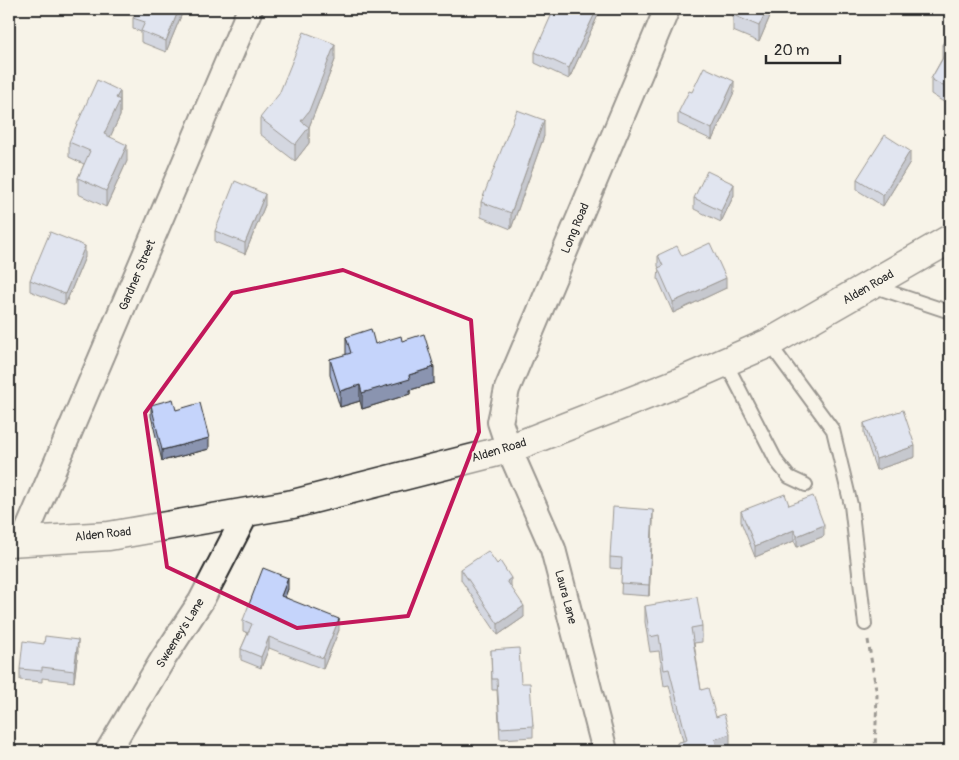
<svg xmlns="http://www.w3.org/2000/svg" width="959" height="760" font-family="Pangolin,sans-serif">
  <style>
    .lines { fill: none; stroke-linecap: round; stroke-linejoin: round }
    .service-casing { stroke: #2b2b2b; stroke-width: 16 }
    .minor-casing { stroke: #2b2b2b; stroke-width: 28 }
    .secondary-casing { stroke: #2b2b2b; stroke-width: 31 }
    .path { stroke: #2b2b2b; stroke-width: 3; stroke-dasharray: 5 4; stroke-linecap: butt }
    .service { stroke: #f7f3e8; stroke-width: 12 }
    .minor { stroke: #f7f3e8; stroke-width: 24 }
    .secondary { stroke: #f7f3e8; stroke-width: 28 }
    .wall { fill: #a9b6d8; stroke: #2b2b2b }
    .shaded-wall { fill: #8a94b0; stroke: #2b2b2b }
    .building { fill: #c5d4fb; stroke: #2b2b2b }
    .marked { fill: none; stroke: #c2185b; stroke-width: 4; stroke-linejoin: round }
    .labels { text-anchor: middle; stroke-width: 4; stroke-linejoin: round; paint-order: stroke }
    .street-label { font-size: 12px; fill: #2b2b2b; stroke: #f7f3e8 }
  </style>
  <rect width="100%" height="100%" fill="#f7f3e8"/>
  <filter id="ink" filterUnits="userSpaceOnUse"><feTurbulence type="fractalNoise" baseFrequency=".02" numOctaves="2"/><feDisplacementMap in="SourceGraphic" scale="10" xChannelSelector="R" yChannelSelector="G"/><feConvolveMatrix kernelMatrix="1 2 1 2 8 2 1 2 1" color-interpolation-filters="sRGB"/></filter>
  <g filter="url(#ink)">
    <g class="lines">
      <defs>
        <g id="service">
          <polyline points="872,286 950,312"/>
          <polyline points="769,343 833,430 851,505 865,624"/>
          <polyline points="726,363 777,462 789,477 806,485"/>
        </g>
        <g id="minor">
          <polyline points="23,541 250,9"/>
          <polyline points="108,751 163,659 201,601 247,512"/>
          <polyline points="605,751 553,549 509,449 500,422 507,389 667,9"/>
        </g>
        <polyline id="secondary" points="9,542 109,536 293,504 509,449 675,384 769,343 950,239"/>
      </defs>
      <use href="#service" class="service-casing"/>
      <use href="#minor" class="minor-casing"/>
      <use href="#secondary" class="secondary-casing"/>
      <polyline class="path" points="868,640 877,695 875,751"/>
      <use href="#service" class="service"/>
      <use href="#minor" class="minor"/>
      <use href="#secondary" class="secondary"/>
    </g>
    <g class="wall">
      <polygon points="183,9 183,11 166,52 141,42 141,32 133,29 133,18"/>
      <polygon points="599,9 599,13 569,79 535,63 535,52"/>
      <polygon points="773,9 759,42 733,31 733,15"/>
      <polygon points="950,32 950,106 931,94 931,79 942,59 942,45"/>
      <polygon points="335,60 309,127 309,143 295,161 260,134 260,118"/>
      <polygon points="120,91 120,116 110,137 127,161 106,207 78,194 78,178 84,164 69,157 69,142"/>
      <polygon points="734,92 712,140 678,124 678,113"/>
      <polygon points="544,136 511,229 481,217 481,202"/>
      <polygon points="910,162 883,206 857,190 857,179"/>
      <polygon points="734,195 721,222 694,209 694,198"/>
      <polygon points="265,205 245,254 215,242 215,231"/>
      <polygon points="658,255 682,256 726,288 673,313 658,279 659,268 658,266"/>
      <polygon points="85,257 65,305 30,291 30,280"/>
      <polygon points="346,337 375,344 402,341 434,383 410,390 410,394 362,409 360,401 340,407 330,375 330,359 346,355"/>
      <polygon points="151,405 176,410 209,449 162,461 151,416"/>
      <polygon points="864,423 915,457 876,470 864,434"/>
      <polygon points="789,505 824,536 797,547 794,541 755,557 741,522 741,511"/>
      <polygon points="653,521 649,596 621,594 622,569 610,568 610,557"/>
      <polygon points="461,569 511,588 524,617 498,635 461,580"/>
      <polygon points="288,589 285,597 339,630 323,669 269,648 261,668 241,660 241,649 248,633 243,631 243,620"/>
      <polygon points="645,606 702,626 702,642 694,643 701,690 716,717 730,750 726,751 677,751 677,743 683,741 669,685 664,686 659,651 650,652 645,622"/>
      <polygon points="491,650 521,683 533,726 533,737 500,739 497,690 492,690"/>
      <polygon points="78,651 74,682 42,678 42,682 20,680 20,669"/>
    </g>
    <g class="shaded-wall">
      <polygon points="179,9 183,9 183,11 166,52 166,41"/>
      <polygon points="597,9 599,9 599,13 569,79 569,68"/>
      <polygon points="767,9 773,9 759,42 759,26"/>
      <polygon points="335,44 335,60 309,127 309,143 295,161 295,145 301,121"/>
      <polygon points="734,81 734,92 712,140 712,129"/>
      <polygon points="120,91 120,116 104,150 104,134 116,98"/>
      <polygon points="544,120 544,136 511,229 511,213"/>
      <polygon points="127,145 127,161 106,207 106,191"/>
      <polygon points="910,151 910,162 883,206 883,195"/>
      <polygon points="734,184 734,195 721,222 721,211"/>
      <polygon points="265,194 265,205 245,254 245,243"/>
      <polygon points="85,246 85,257 65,305 65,294"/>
      <polygon points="726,278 726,288 673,313 673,302"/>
      <polygon points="434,367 434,383 410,390 410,394 362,409 362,393 409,375"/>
      <polygon points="360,385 360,401 340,407 340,391"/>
      <polygon points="209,438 209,449 162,461 162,450"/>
      <polygon points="915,446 915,457 876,470 876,459"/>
      <polygon points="653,510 653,521 649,596 649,585"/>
      <polygon points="824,525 824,536 797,547 797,536"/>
      <polygon points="794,530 794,541 755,557 755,546"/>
      <polygon points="288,578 288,589 281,607 281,596"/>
      <polygon points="511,578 511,589 507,581"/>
      <polygon points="524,606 524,617 498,635 498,624"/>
      <polygon points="339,619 339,630 323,669 323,658"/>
      <polygon points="269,637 269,648 261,668 261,657"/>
      <polygon points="78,640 78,651 74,682 74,671"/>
      <polygon points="730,734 730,750 726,751 715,751 715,739"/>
    </g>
    <g class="building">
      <polygon points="137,9 179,9 166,41 141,31 145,22 133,18"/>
      <polygon points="554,9 597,9 569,68 535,52"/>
      <polygon points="736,9 767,9 759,26 733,15"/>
      <polygon points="304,32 335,44 309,111 301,121 309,127 295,145 260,118 279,94"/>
      <polygon points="950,32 950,90 931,79 948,49 942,45"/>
      <polygon points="704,67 734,81 712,129 678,113 689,91 692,92"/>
      <polygon points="97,80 120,91 116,98 120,100 104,134 127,145 106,191 78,178 90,151 69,142"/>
      <polygon points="517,110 544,120 511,213 481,202"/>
      <polygon points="885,135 910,151 883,195 857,179"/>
      <polygon points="707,171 734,184 721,211 694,198"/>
      <polygon points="235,181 265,194 245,243 215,231"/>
      <polygon points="50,232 85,246 65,294 30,280"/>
      <polygon points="710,243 726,278 673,302 658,268 663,266 658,255 677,246 682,256"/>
      <polygon points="371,329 375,344 401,336 402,341 424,334 434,367 409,375 410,379 362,393 360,385 340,391 330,359 351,353 346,337"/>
      <polygon points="173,399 176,410 200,403 209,438 162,450 151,405"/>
      <polygon points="903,410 915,446 876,459 864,423"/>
      <polygon points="785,494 789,505 813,496 824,525 797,536 794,530 755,546 741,511"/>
      <polygon points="613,507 653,510 649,585 621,583 622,558 610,557"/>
      <polygon points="488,551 497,564 500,561 511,578 507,581 524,606 498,624 461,569"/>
      <polygon points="263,568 288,578 281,596 339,619 323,658 269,637 261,657 241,649 252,624 243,620"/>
      <polygon points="697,597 702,626 691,628 701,690 708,688 716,717 724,714 730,734 715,739 718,751 679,751 677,743 687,740 669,669 664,670 659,635 650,637 645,606"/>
      <polygon points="45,636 78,640 74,671 42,667 42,671 20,669 23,641 44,644"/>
      <polygon points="519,648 521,683 530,683 533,726 500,728 497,679 492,679 491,650"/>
      <polygon points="316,747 328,751 314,751"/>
    </g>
  </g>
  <path d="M0 0H959V760H0ZM343 270 471 320 479 432 408 616 297 628 167 567 145 413 232 293Z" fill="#f7f3e8" fill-opacity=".55" fill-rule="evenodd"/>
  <path class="marked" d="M343 270 471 320 479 432 408 616 297 628 167 567 145 413 232 293Z"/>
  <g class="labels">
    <g class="street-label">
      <text transform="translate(575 228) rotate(-67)" y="4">Long Road</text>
      <text transform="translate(137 275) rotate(-67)" y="4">Gardner Street</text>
      <text transform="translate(868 287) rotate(-30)" y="4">Alden Road</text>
      <text transform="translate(499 450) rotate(-17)" y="4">Alden Road</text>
      <text transform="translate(103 534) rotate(-6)" y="4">Alden Road</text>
      <text transform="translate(566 597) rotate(75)" y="4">Laura Lane</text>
      <text transform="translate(180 633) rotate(-58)" y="4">Sweeney's Lane</text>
    </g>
  </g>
  <rect width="959" height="760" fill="none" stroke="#f7f3e8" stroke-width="30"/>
  <rect x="15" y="15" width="929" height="730" fill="none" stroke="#2b2b2b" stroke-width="2" filter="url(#ink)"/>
  <path d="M766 55v8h74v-8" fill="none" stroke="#2b2b2b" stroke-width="2.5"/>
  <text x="774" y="55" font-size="15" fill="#2b2b2b" stroke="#f7f3e8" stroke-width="4" paint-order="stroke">20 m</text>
</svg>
